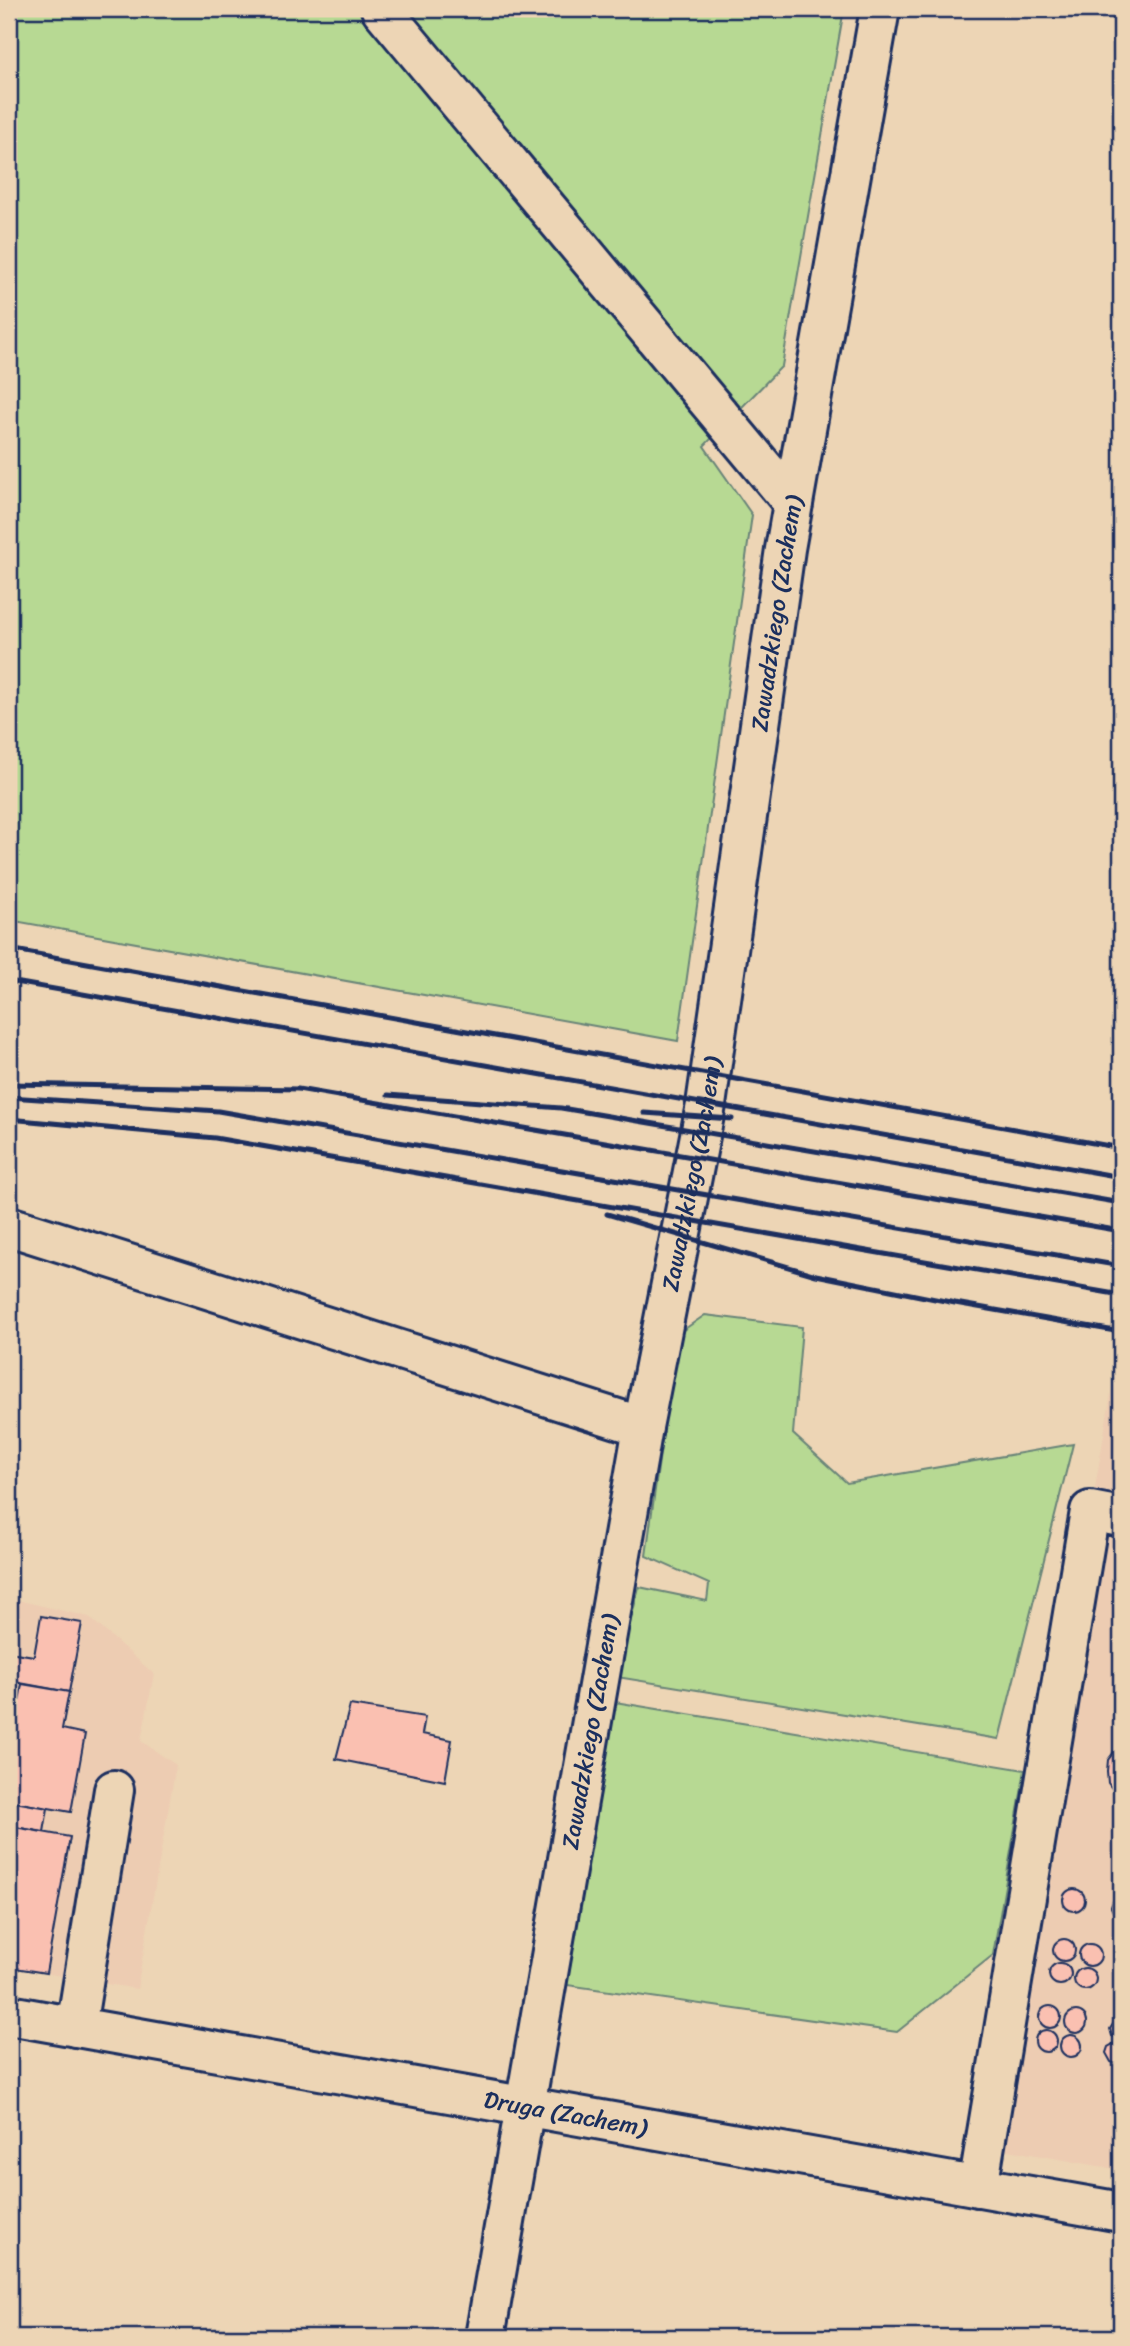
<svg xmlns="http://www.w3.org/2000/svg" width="1130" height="2346" font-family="Sriracha,sans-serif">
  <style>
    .built { fill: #edccb2 }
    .green { fill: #b7d993; stroke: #698478; stroke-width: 2 }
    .building { fill: #fac0b1; stroke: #1b2f5e; stroke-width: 2 }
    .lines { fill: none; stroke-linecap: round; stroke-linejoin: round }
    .minor-casing { stroke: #1b2f5e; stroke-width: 44 }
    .minor { stroke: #edd5b5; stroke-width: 38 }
    .rail { stroke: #1b2f5e; stroke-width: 5 }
    .labels { text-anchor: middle; stroke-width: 6; stroke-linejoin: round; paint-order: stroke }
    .street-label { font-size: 24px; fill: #1b2f5e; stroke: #edd5b5 }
  </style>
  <rect width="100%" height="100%" fill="#edd5b5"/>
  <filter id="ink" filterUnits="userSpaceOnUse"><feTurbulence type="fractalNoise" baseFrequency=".0143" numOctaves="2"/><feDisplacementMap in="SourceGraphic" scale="14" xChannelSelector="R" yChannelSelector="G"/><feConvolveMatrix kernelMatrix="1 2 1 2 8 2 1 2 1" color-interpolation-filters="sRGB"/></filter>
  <g filter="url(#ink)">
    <g class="built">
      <polygon points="1121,1333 1121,2170 985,2146"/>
      <polygon points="9,1598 89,1617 154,1674 141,1741 176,1765 137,1989 9,1967"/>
    </g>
    <g class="green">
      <polygon points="9,9 844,9 782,366 704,446 752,515 678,1041 9,920"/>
      <polygon points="705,1315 802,1327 793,1434 847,1483 1073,1444 999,1739 617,1677 639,1587 707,1601 709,1584 646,1556 676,1335"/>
      <polygon points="615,1702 1025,1770 993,1955 897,2032 567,1985"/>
    </g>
    <g class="building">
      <polygon points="41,1616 82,1623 69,1692 9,1681 9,1652 34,1656"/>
      <polygon points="22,1684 69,1692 62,1729 85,1734 71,1812 9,1801 9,1760"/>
      <polygon points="350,1705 425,1717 422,1734 452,1740 445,1781 336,1759"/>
      <polygon points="9,1718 16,1719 9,1760"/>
      <polygon points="1121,1743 1121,1801 1108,1783 1107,1771 1108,1760"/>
      <polygon points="9,1801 48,1808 44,1832 9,1826"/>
      <polygon points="9,1826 70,1837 46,1973 9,1967"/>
      <circle cx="1074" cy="1900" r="11"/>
      <polygon points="1119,1897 1121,1897 1121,1918 1114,1914 1111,1907 1113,1901"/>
      <circle cx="1064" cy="1950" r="11"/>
      <circle cx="1090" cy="1955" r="11"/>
      <circle cx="1060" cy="1974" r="11"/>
      <circle cx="1085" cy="1979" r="11"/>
      <circle cx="1050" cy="2017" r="11"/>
      <circle cx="1076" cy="2022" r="11"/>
      <polygon points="1121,2018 1121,2040 1112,2036 1110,2029 1115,2021"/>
      <circle cx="1046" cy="2041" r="11"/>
      <circle cx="1071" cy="2046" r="11"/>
      <polygon points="1117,2042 1121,2044 1121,2063 1117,2064 1111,2062 1106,2053 1108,2047"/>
    </g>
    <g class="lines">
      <defs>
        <g id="minor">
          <polyline points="381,9 793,503"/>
          <polyline points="9,1226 643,1427"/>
          <path id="s1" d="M9 2015 1121 2212"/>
          <polyline points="76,2027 114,1790"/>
          <polyline points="978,2187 1090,1511 1121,1517"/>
          <path id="s2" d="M485 2337 643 1427 706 1105 785 549 880 9"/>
        </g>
      </defs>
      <use href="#minor" class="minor-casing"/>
      <use href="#minor" class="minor"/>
      <g class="rail">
        <polyline points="9,949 1121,1148"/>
        <polyline points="9,981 1121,1177"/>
        <polyline points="9,1084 298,1089 1121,1231"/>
        <polyline points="388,1095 561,1108 1121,1203"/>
        <polyline points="9,1097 218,1111 1121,1266"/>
        <polyline points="644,1113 732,1119"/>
        <polyline points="9,1119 215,1138 1121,1295"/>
        <polyline points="607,1214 816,1275 955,1303 1121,1332"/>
      </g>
    </g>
  </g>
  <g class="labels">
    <g class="street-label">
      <text dy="8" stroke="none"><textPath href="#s2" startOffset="1748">Zawadzkiego (Zachem)</textPath></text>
      <text dy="8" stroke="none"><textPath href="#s2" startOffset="1181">Zawadzkiego (Zachem)</textPath></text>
      <text dy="8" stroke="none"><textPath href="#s2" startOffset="614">Zawadzkiego (Zachem)</textPath></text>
      <text dy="8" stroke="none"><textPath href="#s1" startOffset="565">Druga (Zachem)</textPath></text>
    </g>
  </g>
  <rect width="1130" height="2346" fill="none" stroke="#edd5b5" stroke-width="35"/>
  <rect x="18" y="18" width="1095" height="2311" fill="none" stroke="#1b2f5e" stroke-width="2.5" filter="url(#ink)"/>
</svg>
